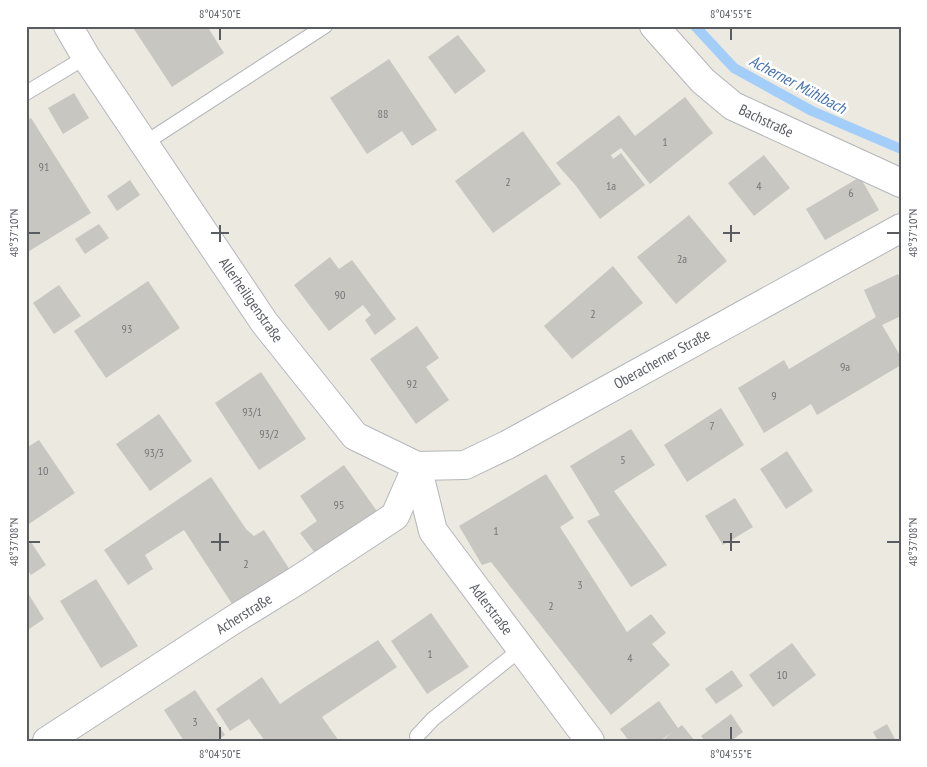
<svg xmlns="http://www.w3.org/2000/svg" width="927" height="767" font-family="'PT Sans Narrow',sans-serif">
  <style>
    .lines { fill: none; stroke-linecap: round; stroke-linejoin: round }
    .stream { stroke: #a3cef9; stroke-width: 10 }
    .building { fill: #c8c6c0 }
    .lane-casing { stroke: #b3b6ba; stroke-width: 16 }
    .street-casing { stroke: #b3b6ba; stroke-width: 30 }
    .secondary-casing { stroke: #b4b7bc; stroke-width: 30 }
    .lane { stroke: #fff; stroke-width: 14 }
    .street { stroke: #fff; stroke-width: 28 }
    .secondary { stroke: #fff; stroke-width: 28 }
    .ticks { fill: none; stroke: #595c61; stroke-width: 2 }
    .labels { text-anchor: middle; stroke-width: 5; stroke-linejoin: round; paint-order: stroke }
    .number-label { font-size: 12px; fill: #757679 }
    .street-label { font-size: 15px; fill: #595c61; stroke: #fff }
    .water-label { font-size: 16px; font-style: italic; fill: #4573b2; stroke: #fff }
    .neatline { fill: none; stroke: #595c61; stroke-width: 2 }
    .ticks-label { font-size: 12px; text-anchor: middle; fill: #595c61 }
  </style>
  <rect width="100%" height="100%" fill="#ebe9e0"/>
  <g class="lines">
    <polyline class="stream" points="695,26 734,68 812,111 901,149"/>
  </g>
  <g class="building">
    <polygon points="132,26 207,26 224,53 172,87"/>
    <polygon points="458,35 486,71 455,94 428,57"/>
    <polygon points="389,59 437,130 412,146 402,131 367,154 330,98"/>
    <polygon points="74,93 89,118 63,134 48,108"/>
    <polygon points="685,97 713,133 650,184 621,148 611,155 613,159 621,153 645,185 600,219 576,186 556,163 619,115 635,136"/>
    <polygon points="31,118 91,213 26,253 26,121"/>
    <polygon points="523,131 561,184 493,233 455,181"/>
    <polygon points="764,155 790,188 754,216 728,183"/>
    <polygon points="860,177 879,210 825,240 806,209"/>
    <polygon points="130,180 140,195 117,211 107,196"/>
    <polygon points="689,215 727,261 676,304 637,257"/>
    <polygon points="99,224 109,238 85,254 75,239"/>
    <polygon points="330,257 339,269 352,260 396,319 375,335 365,320 371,315 363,305 329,331 294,285"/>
    <polygon points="613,266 643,303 572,359 544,326"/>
    <polygon points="898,274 901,279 901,316 882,325 901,357 901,365 817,415 811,404 764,433 738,388 784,360 789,369 876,317 864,290"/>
    <polygon points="148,281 180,328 106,378 74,331"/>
    <polygon points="59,285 81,316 54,334 33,303"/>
    <polygon points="417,326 439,358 426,367 449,400 416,424 370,359"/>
    <polygon points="261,372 306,439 259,470 215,403"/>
    <polygon points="721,408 744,445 687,482 664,445"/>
    <polygon points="159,414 192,461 150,491 116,444"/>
    <polygon points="631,429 655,465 614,491 667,565 631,587 587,521 600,515 570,466"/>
    <polygon points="39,440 75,493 26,526 26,448"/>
    <polygon points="787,451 813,491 786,509 760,469"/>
    <polygon points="344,465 379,514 318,557 300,533 317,521 300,496"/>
    <polygon points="546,474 574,518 560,527 627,632 651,614 666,633 652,644 670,665 611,715 491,562 482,565 459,526"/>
    <polygon points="211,477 246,529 254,536 264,530 290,570 234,607 184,530 145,555 153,569 128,585 104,550"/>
    <polygon points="735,498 753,527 723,545 705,516"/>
    <polygon points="31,542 46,565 31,575 26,568 26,546"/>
    <polygon points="96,579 138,646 101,668 60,601"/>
    <polygon points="26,590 44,619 26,631"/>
    <polygon points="431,613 469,667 427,694 391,641"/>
    <polygon points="378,640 397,667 322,717 339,741 265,741 249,719 230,731 216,709 262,677 280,704 302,689"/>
    <polygon points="792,643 816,675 773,707 749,675"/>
    <polygon points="732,670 743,686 716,704 705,689"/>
    <polygon points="195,690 225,735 216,741 184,741 164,710"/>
    <polygon points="659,701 678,728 682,725 695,741 662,741 672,732 660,741 629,741 620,729"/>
    <polygon points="731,714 743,732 731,741 705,741 701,736"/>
    <polygon points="887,724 896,741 878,741 873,732"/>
  </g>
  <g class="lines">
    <defs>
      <g id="lane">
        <polyline points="26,93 86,57"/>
        <polyline points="145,143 325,26"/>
        <polyline points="417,736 433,719 521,649"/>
      </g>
      <g id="street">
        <polyline points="654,26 703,81 733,106 901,183"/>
        <polyline points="417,466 433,531 590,741"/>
        <polyline points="47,741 233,620 298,580 395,516 417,466"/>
      </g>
      <polyline id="secondary" points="68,26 86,57 264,322 355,436 417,466 465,465 507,445 901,228"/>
    </defs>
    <use href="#lane" class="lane-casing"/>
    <use href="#street" class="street-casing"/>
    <use href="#secondary" class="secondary-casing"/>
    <use href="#lane" class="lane"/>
    <use href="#street" class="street"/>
    <use href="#secondary" class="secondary"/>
  </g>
  <path class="ticks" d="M220 28V40M731 28V40M220 225V242M731 225V242M28 233H40M211 233H229M723 233H740M887 233H900M220 533V551M731 533V551M28 542H40M211 542H229M723 542H740M887 542H900M220 727V740M731 727V740"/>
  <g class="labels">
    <g class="number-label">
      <text x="383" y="118">88</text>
      <text x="665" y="146">1</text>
      <text x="44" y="171">91</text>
      <text x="508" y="186">2</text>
      <text x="611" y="190">1a</text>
      <text x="759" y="190">4</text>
      <text x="851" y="197">6</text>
      <text x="682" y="263">2a</text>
      <text x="340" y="299">90</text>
      <text x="593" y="318">2</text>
      <text x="127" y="333">93</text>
      <text x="845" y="371">9a</text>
      <text x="412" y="388">92</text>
      <text x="774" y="400">9</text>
      <text x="252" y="416">93/1</text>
      <text x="712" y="430">7</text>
      <text x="269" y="438">93/2</text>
      <text x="154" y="457">93/3</text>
      <text x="623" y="464">5</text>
      <text x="43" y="475">10</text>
      <text x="339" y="509">95</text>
      <text x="496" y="535">1</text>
      <text x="246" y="568">2</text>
      <text x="580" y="589">3</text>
      <text x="551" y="610">2</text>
      <text x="430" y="658">1</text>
      <text x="630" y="662">4</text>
      <text x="782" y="679">10</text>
      <text x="195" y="726">3</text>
    </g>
    <g class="street-label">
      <text transform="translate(766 121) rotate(25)" y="5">Bachstraße</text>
      <text transform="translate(251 300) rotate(55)" y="5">Allerheiligenstraße</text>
      <text transform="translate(662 359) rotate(-29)" y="5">Oberacherner Straße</text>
      <text transform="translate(491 609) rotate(53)" y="5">Adlerstraße</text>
      <text transform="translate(244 614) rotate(-32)" y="5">Acherstraße</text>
    </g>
    <g class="water-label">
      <text transform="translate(798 84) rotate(28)" y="6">Acherner Mühlbach</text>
    </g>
  </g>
  <rect width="927" height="767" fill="none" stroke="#ffffff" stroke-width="55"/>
  <rect x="28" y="28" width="872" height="712" class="neatline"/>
  <g class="ticks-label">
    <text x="220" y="18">8°04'50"E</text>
    <text x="731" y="18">8°04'55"E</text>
    <text transform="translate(14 233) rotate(-90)" y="4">48°37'10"N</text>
    <text transform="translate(913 233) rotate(-90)" y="4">48°37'10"N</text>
    <text transform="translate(14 542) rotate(-90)" y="4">48°37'08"N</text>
    <text transform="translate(913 542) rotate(-90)" y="4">48°37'08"N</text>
    <text x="220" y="758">8°04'50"E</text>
    <text x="731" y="758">8°04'55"E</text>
  </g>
</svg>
